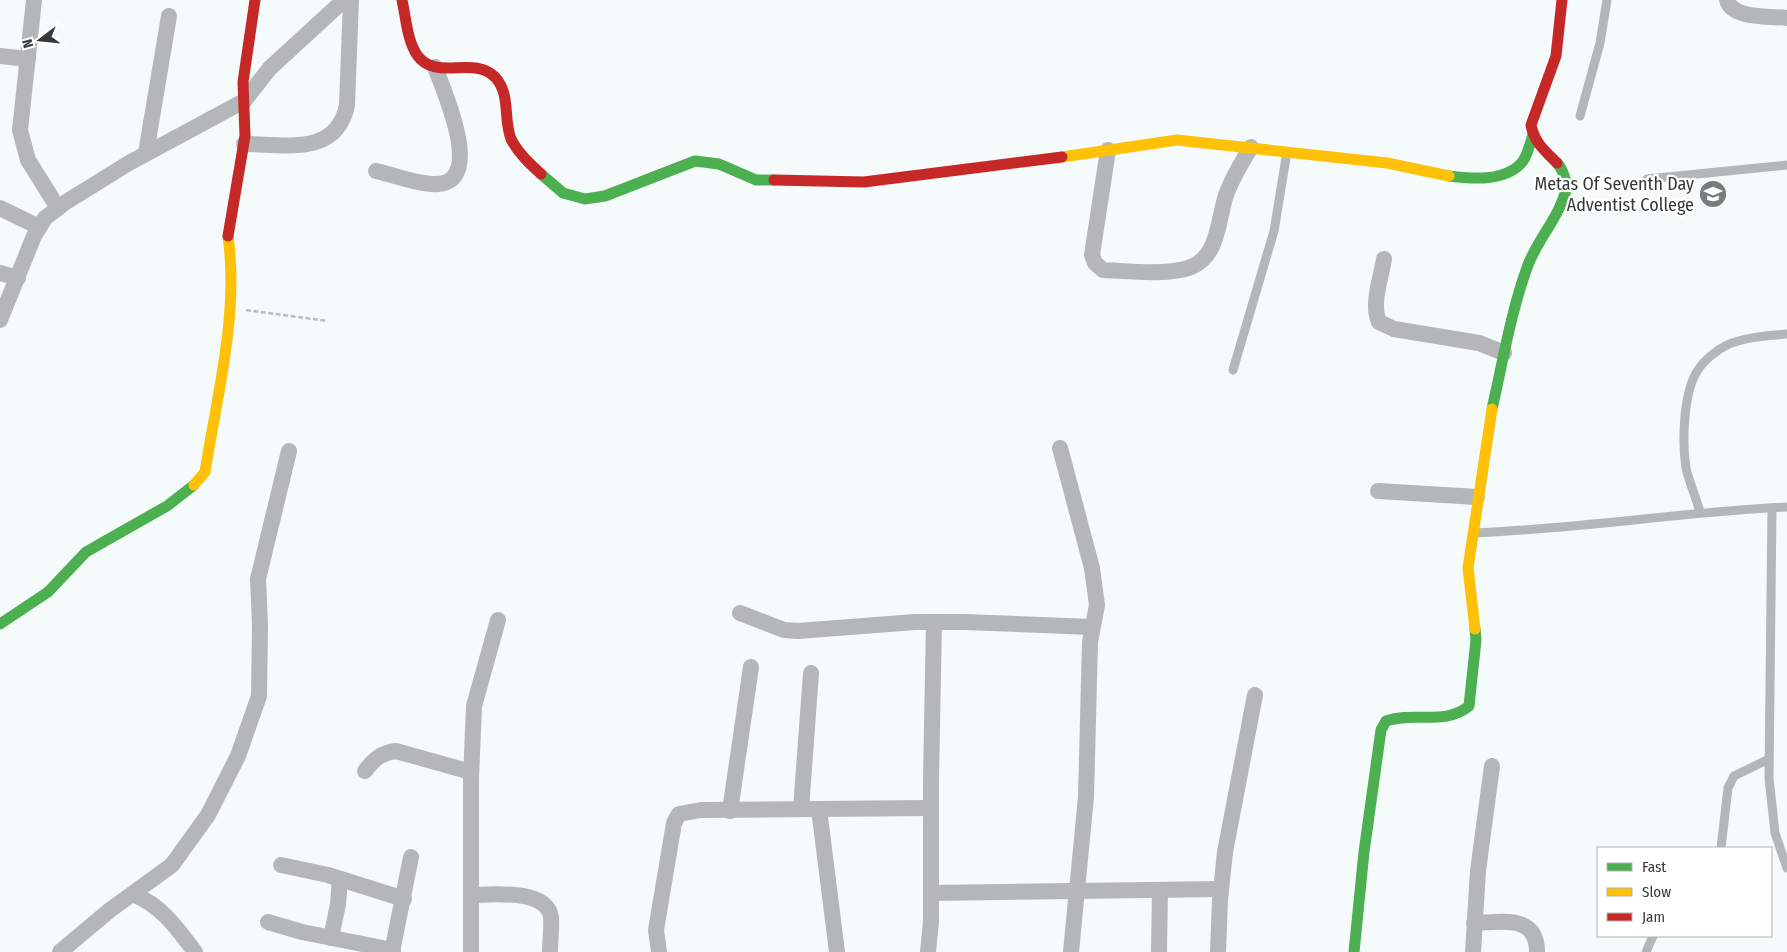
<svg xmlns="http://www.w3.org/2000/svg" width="1787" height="952" font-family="'Fira Sans Condensed',sans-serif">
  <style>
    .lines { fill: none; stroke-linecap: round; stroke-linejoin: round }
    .path { stroke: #b8bebd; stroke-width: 2.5; stroke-dasharray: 5 2.5; stroke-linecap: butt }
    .lane { stroke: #b3b7b7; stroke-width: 9 }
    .street { stroke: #b3b7b7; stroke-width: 16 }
    .fast { stroke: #4caf50; stroke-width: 11 }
    .slow { stroke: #ffc107; stroke-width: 11 }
    .jam { stroke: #c62828; stroke-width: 11 }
    .labels { text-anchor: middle; stroke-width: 4.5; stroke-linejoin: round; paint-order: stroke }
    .poi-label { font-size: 18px; fill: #323b3a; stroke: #fff; text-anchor: end }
  </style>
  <rect width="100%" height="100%" fill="#f4fbfa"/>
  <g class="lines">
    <polyline class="path" points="246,310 327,321"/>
    <g class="lane">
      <polyline points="1580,116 1600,43 1607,0"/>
      <polyline points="1647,179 1787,165"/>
      <polyline points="1233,370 1274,231 1287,152"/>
      <polyline points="1772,508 1769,778 1775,833 1787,868"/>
      <path d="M1700 512C1696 497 1689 482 1686 468 1682 442 1683 392 1698 370 1704 360 1717 350 1727 345 1745 337 1767 336 1787 334"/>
      <path d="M1473 533C1578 529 1682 512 1787 507"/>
      <polyline points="1721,848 1728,788 1734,776 1769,759"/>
      <polyline points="1646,952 1653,936"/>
    </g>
    <g class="street">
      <polyline points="34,0 20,130 28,160 58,208"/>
      <path d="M1727 0C1732 19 1770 16 1787 18"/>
      <polyline points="0,56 28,59"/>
      <path d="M244 144C284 144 337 157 347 105L351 0"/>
      <path d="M1108 150 1092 255 1095 263 1103 270C1128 271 1168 276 1191 267 1219 256 1218 219 1226 195 1232 178 1242 162 1251 147"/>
      <polyline points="146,153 169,16"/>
      <path d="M376 171C394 175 413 183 432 184 488 188 444 92 435 67"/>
      <polyline points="0,208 39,227"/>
      <path d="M1384 259C1381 278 1371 304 1379 322L1394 329 1479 343 1504 353"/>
      <polyline points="0,273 18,278"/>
      <polyline points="0,320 34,236 45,218 66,202 129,163 244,101 270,68 344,0"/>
      <polyline points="1060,448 1092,568 1097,605 1090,642 1086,797 1071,952"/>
      <polyline points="1378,491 1477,497"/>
      <polyline points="740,613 784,630 798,631 915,622 964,622 1092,627"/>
      <path d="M365 771C374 759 381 753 396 751L471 772"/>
      <polyline points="801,809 811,673"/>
      <polyline points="819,809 837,952"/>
      <polyline points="730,811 751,667"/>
      <polyline points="281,865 328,875 404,899"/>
      <polyline points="931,893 1221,889"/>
      <path d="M133 894C162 906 177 928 195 952"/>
      <path d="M471 895C492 895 546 888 551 917 552 928 550 941 550 952"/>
      <polyline points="268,922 302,932 393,950"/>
      <path d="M1474 923C1502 922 1537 914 1537 952"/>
      <polyline points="331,938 338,904 340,879"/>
      <polyline points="60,952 110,910 172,865 208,815 238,756 259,696 260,625 258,579 289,451"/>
      <polyline points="392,952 411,857"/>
      <polyline points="471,952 471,779 474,706 498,620"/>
      <polyline points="659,952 656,930 674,823 679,814 701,810 931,808"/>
      <polyline points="928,952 931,921 931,778 934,622"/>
      <polyline points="1159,952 1160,890"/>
      <polyline points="1218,952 1220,900 1225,852 1255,695"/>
      <polyline points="1473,952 1478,871 1492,766"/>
    </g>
    <g class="fast">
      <polyline points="541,174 563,193 585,199 605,196 695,161 719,164 756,180 774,180"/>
      <path d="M1449 176C1472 179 1507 182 1523 161 1528 154 1530 143 1533 135"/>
      <path d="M1492 409C1503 361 1511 311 1528 265 1538 239 1559 217 1566 190 1568 183 1562 168 1557 163"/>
      <polyline points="0,624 48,592 86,552 167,506 194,485"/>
      <path d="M1354 952 1364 852 1381 730 1386 721C1414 711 1445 726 1469 706L1476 640 1475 629"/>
    </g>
    <g class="slow">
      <polyline points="1062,157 1177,140 1387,163 1449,176"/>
      <path d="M194 485 205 472C217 395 239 314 228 236"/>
      <polyline points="1475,629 1468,568 1492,409"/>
    </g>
    <g class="jam">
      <path d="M402 0C406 18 407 40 417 55 436 82 473 55 495 77 511 94 503 119 511 139 518 153 530 164 541 174"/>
      <path d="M1557 163C1545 151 1534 142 1531 125L1556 56 1562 0"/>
      <polyline points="774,180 864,182 1062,157"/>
      <polyline points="228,236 245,136 243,82 255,0"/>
    </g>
  </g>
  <defs>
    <symbol id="university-disc" viewBox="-11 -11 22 22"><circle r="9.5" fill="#767e7d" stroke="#fff"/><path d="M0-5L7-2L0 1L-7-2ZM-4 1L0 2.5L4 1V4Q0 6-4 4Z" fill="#fff"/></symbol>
  </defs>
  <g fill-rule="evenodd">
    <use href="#university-disc" x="1697" y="178" width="32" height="32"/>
  </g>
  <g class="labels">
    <g class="poi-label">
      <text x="1694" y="190">Metas Of Seventh Day<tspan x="1694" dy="21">Adventist College</tspan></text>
    </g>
  </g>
  <rect x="1597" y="847" width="175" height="90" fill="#ffffff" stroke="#adb1b0"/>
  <rect x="1607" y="863" width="25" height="8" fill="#4caf50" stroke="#adb1b0"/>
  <text x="1642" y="872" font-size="15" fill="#323b3a">Fast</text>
  <rect x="1607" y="888" width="25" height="8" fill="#ffc107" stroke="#adb1b0"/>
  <text x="1642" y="897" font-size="15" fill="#323b3a">Slow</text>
  <rect x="1607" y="913" width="25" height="8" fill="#c62828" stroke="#adb1b0"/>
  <text x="1642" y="922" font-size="15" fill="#323b3a">Jam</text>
  <g transform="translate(40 40) rotate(254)" stroke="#ffffff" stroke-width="4" paint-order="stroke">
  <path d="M0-4L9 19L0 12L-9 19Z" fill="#323b3a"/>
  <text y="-8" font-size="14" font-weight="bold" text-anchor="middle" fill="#323b3a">N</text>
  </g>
</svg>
